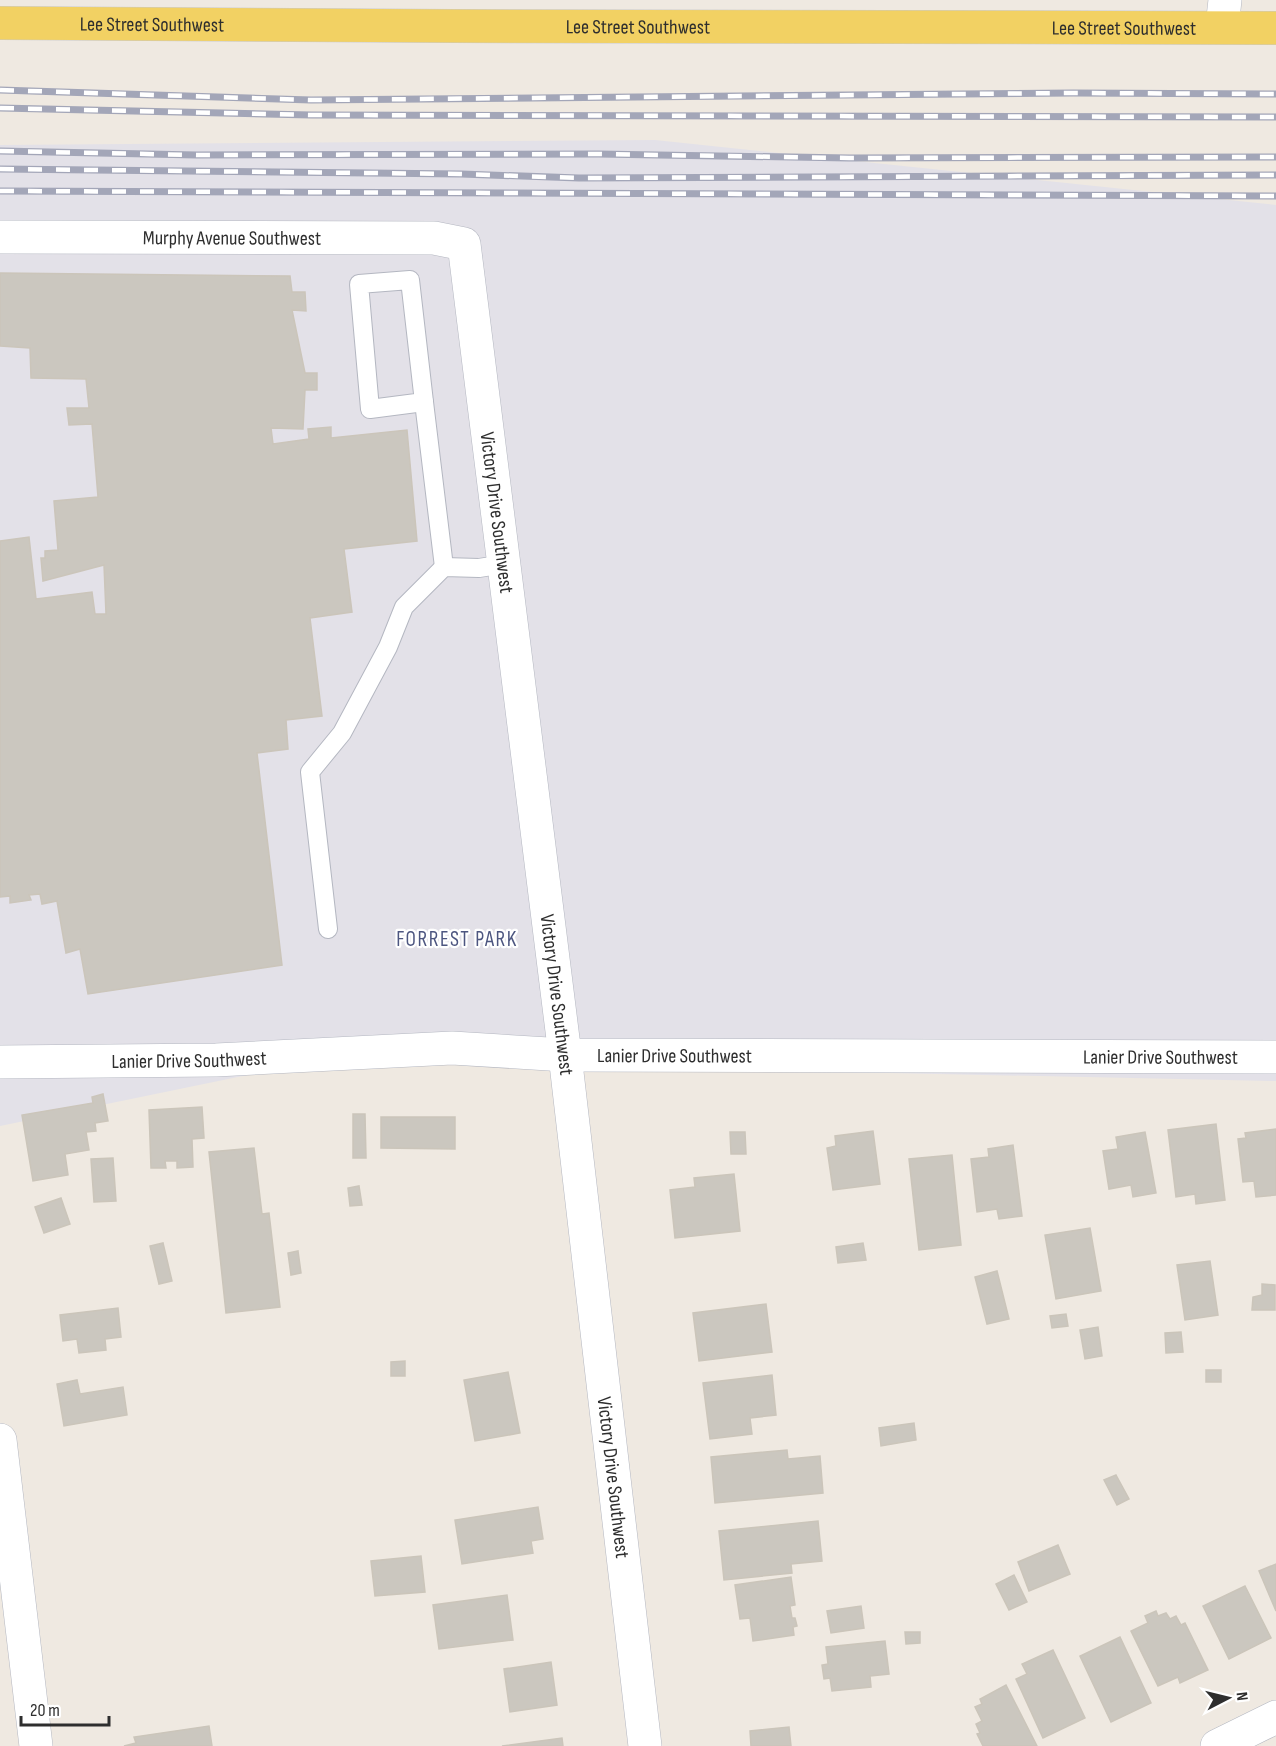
<svg xmlns="http://www.w3.org/2000/svg" width="1276" height="1746" font-family="'Sofia Sans Condensed',sans-serif">
  <style>
    .industrial { fill: #e3e1e8 }
    .building { fill: #cbc7bf; stroke: #cbc5ba; stroke-width: 1.5 }
    .lines { fill: none; stroke-linecap: round; stroke-linejoin: round }
    .lane-casing { stroke: #b4b7c1; stroke-width: 20 }
    .street-casing { stroke: #b4b7c1; stroke-width: 34 }
    .primary-casing { stroke: #c9c9c9; stroke-width: 34 }
    .lane { stroke: #fff; stroke-width: 18 }
    .street { stroke: #fff; stroke-width: 33 }
    .primary { stroke: #f2d163; stroke-width: 33 }
    .rail-casing { stroke: #a3a6b8; stroke-width: 7 }
    .rail { stroke: #fff; stroke-width: 4.5; stroke-dasharray: 14; stroke-linecap: butt }
    .labels { text-anchor: middle; stroke-width: 4.5; stroke-linejoin: round; paint-order: stroke }
    .street-label { font-size: 20px; fill: #2e2e2e; stroke: #fff }
    .neighbourhood-label { font-size: 21px; letter-spacing: 1.5px; fill: #4d5680; stroke: #fff }
  </style>
  <rect width="100%" height="100%" fill="#efe9e1"/>
  <polygon class="industrial" points="655,140 1276,205 1276,1081 316,1061 0,1126 0,145"/>
  <g class="building">
    <polygon points="0,273 290,276 292,292 305,292 306,311 292,310 305,373 317,373 317,390 305,390 303,429 271,428 273,444 309,439 308,429 331,427 331,438 407,430 417,541 344,549 352,612 310,618 322,716 286,720 288,749 257,753 282,965 88,994 80,949 66,953 57,901 42,904 40,894 29,895 31,900 10,903 10,896 0,897 0,541 29,537 36,599 92,592 95,614 106,614 104,565 43,581 41,558 45,558 45,551 58,550 54,501 98,497 92,424 69,425 67,408 89,408 86,379 31,378 30,348 0,346"/>
    <polygon points="103,1094 108,1121 95,1123 96,1131 86,1132 89,1150 65,1154 68,1175 33,1181 22,1115 93,1103 92,1097"/>
    <polygon points="202,1107 204,1138 192,1139 193,1167 177,1168 177,1161 165,1161 166,1168 151,1168 149,1110"/>
    <polygon points="353,1114 365,1114 366,1158 353,1158"/>
    <polygon points="381,1117 455,1117 455,1149 381,1148"/>
    <polygon points="1216,1124 1225,1200 1196,1204 1195,1194 1176,1197 1168,1130"/>
    <polygon points="1276,1129 1276,1195 1256,1197 1254,1181 1243,1182 1238,1139 1246,1138 1245,1133"/>
    <polygon points="873,1131 880,1184 833,1190 827,1148 836,1146 835,1136"/>
    <polygon points="730,1132 745,1132 746,1154 731,1154"/>
    <polygon points="1145,1132 1156,1193 1133,1197 1131,1185 1109,1189 1103,1151 1118,1149 1116,1137"/>
    <polygon points="1013,1145 1022,1216 999,1219 997,1209 977,1212 971,1159 989,1157 988,1149"/>
    <polygon points="254,1148 262,1214 269,1213 280,1307 226,1313 209,1152"/>
    <polygon points="952,1155 961,1245 919,1250 909,1159"/>
    <polygon points="113,1158 116,1201 94,1202 91,1159"/>
    <polygon points="734,1174 740,1231 675,1238 670,1190 695,1187 694,1178"/>
    <polygon points="359,1186 362,1205 350,1206 348,1188"/>
    <polygon points="61,1198 70,1224 44,1233 35,1207"/>
    <polygon points="1090,1228 1101,1291 1056,1299 1045,1235"/>
    <polygon points="163,1243 172,1281 159,1284 150,1246"/>
    <polygon points="863,1243 866,1260 838,1263 836,1247"/>
    <polygon points="298,1251 301,1273 291,1275 288,1253"/>
    <polygon points="1210,1261 1218,1315 1185,1320 1177,1265"/>
    <polygon points="997,1271 1009,1319 987,1324 975,1277"/>
    <polygon points="1262,1284 1275,1285 1275,1310 1252,1310 1253,1297 1262,1295"/>
    <polygon points="766,1304 772,1352 699,1361 693,1313"/>
    <polygon points="118,1308 121,1337 105,1339 106,1350 79,1353 77,1339 63,1341 60,1315"/>
    <polygon points="1066,1314 1068,1326 1052,1328 1050,1316"/>
    <polygon points="1098,1327 1102,1356 1085,1359 1080,1330"/>
    <polygon points="1181,1332 1183,1352 1166,1353 1165,1333"/>
    <polygon points="405,1361 405,1376 391,1376 391,1362"/>
    <rect x="1206" y="1370" width="15" height="12"/>
    <polygon points="508,1372 520,1433 475,1441 464,1380"/>
    <polygon points="772,1375 776,1415 750,1418 752,1434 710,1439 703,1383"/>
    <polygon points="77,1380 80,1394 123,1387 127,1415 64,1426 57,1384"/>
    <polygon points="914,1423 916,1440 881,1446 879,1428"/>
    <polygon points="787,1450 788,1459 820,1456 823,1493 715,1503 711,1457"/>
    <polygon points="1116,1475 1129,1499 1117,1505 1104,1480"/>
    <polygon points="538,1507 543,1539 531,1541 533,1553 462,1564 455,1520"/>
    <polygon points="818,1521 822,1561 791,1564 792,1573 724,1580 719,1531"/>
    <polygon points="1058,1545 1070,1574 1029,1591 1018,1562"/>
    <polygon points="421,1556 425,1592 375,1596 371,1561"/>
    <polygon points="1276,1564 1276,1611 1259,1571"/>
    <polygon points="1014,1575 1027,1602 1009,1610 996,1584"/>
    <polygon points="791,1577 795,1605 790,1606 792,1618 795,1618 797,1626 793,1627 794,1635 753,1641 750,1618 740,1619 735,1585"/>
    <polygon points="1245,1586 1271,1638 1229,1659 1203,1606"/>
    <polygon points="507,1595 513,1640 439,1649 433,1605"/>
    <polygon points="861,1606 864,1628 831,1633 827,1611"/>
    <polygon points="1156,1611 1158,1616 1166,1613 1170,1619 1176,1616 1181,1625 1185,1623 1208,1670 1180,1683 1178,1677 1158,1686 1131,1631 1148,1623 1145,1616"/>
    <polygon points="905,1632 920,1632 920,1643 906,1644"/>
    <polygon points="1120,1637 1151,1703 1111,1722 1080,1656"/>
    <polygon points="885,1641 889,1674 870,1676 871,1687 832,1691 830,1678 824,1679 822,1665 828,1664 826,1647"/>
    <polygon points="1053,1650 1085,1718 1043,1738 1016,1679 1027,1674 1022,1664"/>
    <polygon points="551,1662 557,1705 510,1712 504,1669"/>
    <polygon points="1006,1685 1037,1746 983,1746 977,1734 980,1733 976,1724 982,1721 975,1707 982,1704 980,1699"/>
    <polygon points="209,1726 212,1746 124,1746 136,1743 134,1737"/>
    <polygon points="789,1727 791,1746 751,1746 750,1731"/>
    <polygon points="562,1738 563,1746 502,1746"/>
  </g>
  <g class="lines">
    <defs>
      <g id="lane">
        <polygon points="410,280 424,402 370,409 359,284"/>
        <polyline points="424,402 444,567"/>
        <polyline points="328,929 310,772 342,733 388,647 404,607 444,567 479,568 504,564"/>
      </g>
      <g id="street">
        <polyline points="1222,27 1225,0"/>
        <path id="s1" d="M0 237 434 238 464 244 565 1055 645 1746"/>
        <path id="s2" d="M0 1062 216 1060 452 1048 565 1055 1276 1057"/>
        <polyline points="0,1440 36,1746"/>
        <polyline points="1217,1746 1276,1717"/>
      </g>
      <g id="primary">
        <path id="s3" d="M0 23 452 26 1276 28"/>
      </g>
    </defs>
    <use href="#lane" class="lane-casing"/>
    <use href="#street" class="street-casing"/>
    <use href="#primary" class="primary-casing"/>
    <use href="#lane" class="lane"/>
    <use href="#street" class="street"/>
    <use href="#primary" class="primary"/>
    <defs>
      <g id="rail">
        <polyline points="0,90 311,100 1073,93 1276,94"/>
        <polyline points="0,108 311,115 1276,117"/>
        <polyline points="0,151 197,155 598,154 849,158 1276,157"/>
        <polyline points="0,169 461,174 579,178 1276,175"/>
        <polyline points="0,191 1276,196"/>
      </g>
    </defs>
    <use href="#rail" class="rail-casing"/>
    <use href="#rail" class="rail"/>
  </g>
  <g class="labels">
    <g class="street-label">
      <text dy="7" stroke="none"><textPath href="#s3" startOffset="152">Lee Street Southwest</textPath></text>
      <text dy="7" stroke="none"><textPath href="#s3" startOffset="638">Lee Street Southwest</textPath></text>
      <text dy="7" stroke="none"><textPath href="#s3" startOffset="1124">Lee Street Southwest</textPath></text>
      <text dy="7" stroke="none"><textPath href="#s1" startOffset="232">Murphy Avenue Southwest</textPath></text>
      <text dy="7" stroke="none"><textPath href="#s1" startOffset="735">Victory Drive Southwest</textPath></text>
      <text dy="7" stroke="none"><textPath href="#s1" startOffset="1221">Victory Drive Southwest</textPath></text>
      <text dy="7" stroke="none"><textPath href="#s2" startOffset="675">Lanier Drive Southwest</textPath></text>
      <text dy="7" stroke="none"><textPath href="#s2" startOffset="1161">Lanier Drive Southwest</textPath></text>
      <text dy="7" stroke="none"><textPath href="#s2" startOffset="189">Lanier Drive Southwest</textPath></text>
      <text dy="7" stroke="none"><textPath href="#s1" startOffset="1707">Victory Drive Southwest</textPath></text>
    </g>
    <g class="neighbourhood-label">
      <text x="457" y="946">FORREST PARK</text>
    </g>
  </g>
  <g transform="translate(1228 1698) rotate(83)" stroke="#ffffff" stroke-width="4.5" paint-order="stroke">
  <path d="M0-4.5L10 22L0 15L-10 22Z" fill="#2e2e2e"/>
  <text y="-9" font-size="16" font-weight="bold" text-anchor="middle" fill="#2e2e2e">N</text>
  </g>
  <path d="M21 1716v9h88v-9" fill="none" stroke="#2e2e2e" stroke-width="3"/>
  <text x="30" y="1716" font-size="18" fill="#2e2e2e" stroke="#ffffff" stroke-width="4.5" paint-order="stroke">20 m</text>
</svg>
